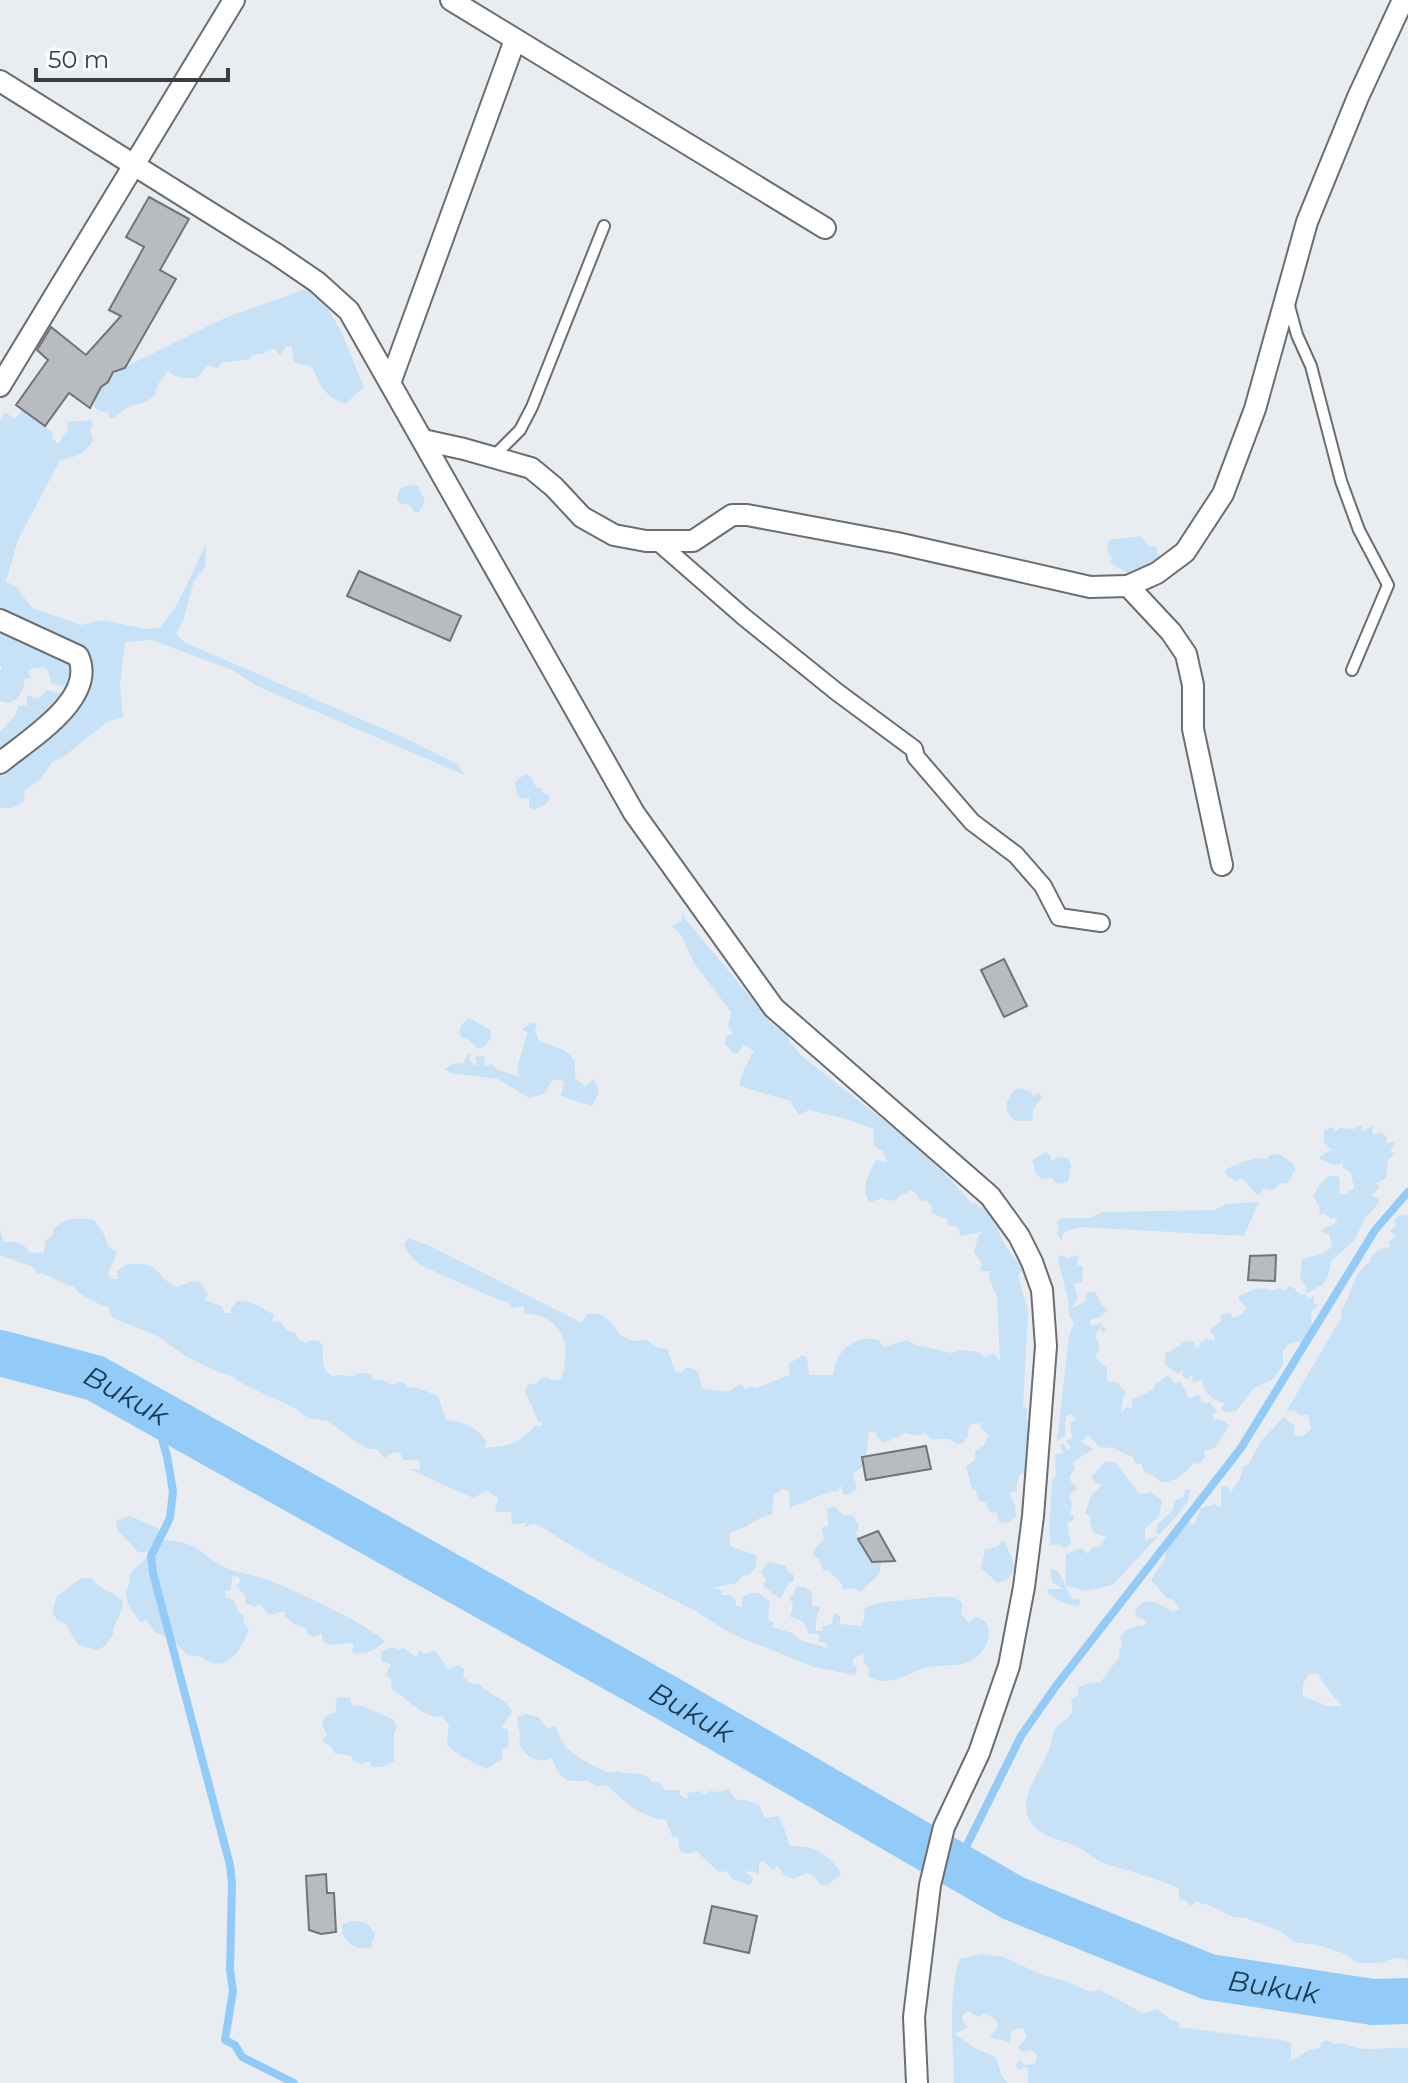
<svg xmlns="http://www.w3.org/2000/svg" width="1408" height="2083" font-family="Montserrat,sans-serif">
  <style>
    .green { fill: #c7e1f6; fill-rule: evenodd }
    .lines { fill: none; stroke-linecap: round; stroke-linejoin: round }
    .stream { stroke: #92cbf7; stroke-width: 8 }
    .river { stroke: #92cbf7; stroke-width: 46 }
    .building { fill: #b8bcc0; stroke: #707478; stroke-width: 2 }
    .service-casing { stroke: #6a6e71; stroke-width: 14 }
    .pedestrian-casing { stroke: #6a6e71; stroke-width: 20 }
    .minor-casing { stroke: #6a6e71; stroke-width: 24 }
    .service { stroke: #fff; stroke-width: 10 }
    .pedestrian { stroke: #fff; stroke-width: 16 }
    .minor { stroke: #fff; stroke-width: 20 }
    .labels { text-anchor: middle; stroke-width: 6; stroke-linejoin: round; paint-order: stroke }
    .water-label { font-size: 28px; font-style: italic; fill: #193950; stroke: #f6fbfe }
  </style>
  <rect width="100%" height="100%" fill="#e9edf1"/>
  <g class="green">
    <path d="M309 288C338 312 349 353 364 387L345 404C323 395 322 387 312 367L294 362 291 346 286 347 280 355 275 349H269L263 354 252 355 249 359 221 363 218 368 207 366 197 378C186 378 177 379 168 371L158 384 155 395 148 401 128 407 113 418H110L108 411 102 412 94 407 95 398 92 393 117 371 135 362 227 317Z"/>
    <path d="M24 407 52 432 53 439 58 444 68 429 67 422 90 420 93 423 90 431 93 440C87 453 74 458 60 460L18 540 6 581 17 588 32 608 81 625 101 620 147 629 160 628 178 603 206 544 205 567 194 581 183 621 176 634 184 642 409 740 457 764 465 775 257 686 232 670 152 640 125 642 120 685 123 717 107 722 62 758 52 762 39 781 25 790 24 801 12 808H0V732L15 716 18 706 27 705V695L38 699 48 690 58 693 63 692 64 686 51 683 48 671 43 667 32 668 28 671 31 678 23 680 25 685 17 699 9 703 0 701V670L2 669 0 664V620L85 669 0 614V421L5 412 15 419Z"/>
    <polygon points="411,485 418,486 425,501 419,512 414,512 410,505 400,503 397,499 400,488"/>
    <polygon points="1141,536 1150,547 1157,547 1157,555 1162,556 1161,562 1128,577 1126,572 1110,563 1112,558 1107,551 1109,540"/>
    <path d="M525 774 531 777 536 787 542 788V792L549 795C551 805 540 806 534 810L529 807V797L523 799 518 797 515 782Z"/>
    <path d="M682 915 775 1027 786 1029 789 1041 801 1055C855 1100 928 1148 971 1203L978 1204V1207H982L996 1218C996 1233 1010 1256 1022 1265V1271L1018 1275 1028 1310 1023 1406 1028 1410 1026 1418 1031 1424 1025 1473 1020 1474 1016 1487 1018 1490 1009 1493 1015 1505 1016 1517 1008 1523 999 1522 997 1513 990 1512 986 1503 978 1500 976 1490 972 1488 966 1467 975 1460V1451L984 1445 989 1435 981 1428V1423L972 1424 967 1430 968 1436 963 1443 957 1444 949 1439H931L925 1433 919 1436 904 1433 898 1438 893 1437 890 1441 883 1442 877 1437 876 1432 869 1431 866 1456 862 1457 864 1466 853 1473 857 1489 847 1495 843 1494 841 1485 838 1492 832 1491 789 1508 790 1494 788 1490 782 1489 774 1495 772 1514C755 1518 746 1529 729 1533L730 1546 757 1556 756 1567 749 1575H743L736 1583 713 1588 723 1591 721 1595H729L735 1598 736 1606 742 1607 743 1597 750 1593H758L770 1602 768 1619 774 1623 772 1627 792 1633 800 1640 827 1648 826 1643 818 1642 820 1635 808 1633C807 1622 800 1619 790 1617L793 1604 789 1598 794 1594 796 1587H805L812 1593V1606L820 1607 816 1620V1631H822L823 1626 832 1624 834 1613 840 1616V1624L862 1626 865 1614 863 1612 866 1607 885 1602 944 1596 956 1598 962 1603 961 1614 969 1623 975 1617C982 1618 986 1621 988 1628 990 1635 988 1641 985 1647 972 1670 951 1663 929 1667 908 1671 891 1690 868 1676L869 1668 864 1663 863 1654 853 1658V1664L857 1667 855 1675 814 1667 732 1634 692 1609 597 1561 538 1525 533 1524 525 1527 526 1523 512 1524 511 1512H495L498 1498 487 1491 473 1498 409 1469 420 1470 419 1460H404L400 1453 395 1452 384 1458 377 1449H367L327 1421 308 1418 295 1408 245 1385 228 1374 220 1373 185 1356 159 1337 113 1318 108 1307C95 1303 81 1296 73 1286 59 1285 50 1273 37 1273L33 1267 0 1255V1228L3 1242C12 1241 25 1242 29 1252L44 1253 45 1241 53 1235V1229C66 1218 77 1217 94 1220L105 1236 108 1246 117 1252 108 1274 112 1279H118L117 1271 125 1265C164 1260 152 1275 176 1287L193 1281 200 1282 208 1294 205 1300 223 1307 224 1313H231V1308L238 1301C249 1300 264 1309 274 1315L272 1322 280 1321 287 1331 295 1333 299 1340 306 1343 312 1340 319 1341 323 1346C324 1360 319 1367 332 1376L344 1375 352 1377C359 1372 363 1372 371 1375L373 1380H382L393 1385 399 1382 405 1383 408 1388 415 1387 438 1396 446 1420C467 1423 475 1426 487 1442L484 1448C511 1446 516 1445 535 1426H542L543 1423 538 1421 525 1391 528 1385 537 1383 540 1379 547 1377 552 1380H561C572 1346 564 1317 525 1313L523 1306 512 1308 509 1302 501 1301 420 1265 409 1254 404 1245 408 1238 428 1245 582 1323 587 1314C602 1311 613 1321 619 1334L633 1341 648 1340 655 1347 667 1349 675 1371 681 1373 686 1368C703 1367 697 1380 704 1389L728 1392 740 1384 746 1389 751 1386 756 1388 790 1375 789 1364 802 1355 807 1358 809 1375H833C835 1352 854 1334 879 1340L883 1347 907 1340 916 1345 951 1353 962 1350 979 1352 985 1357 993 1353 1000 1361 997 1297 989 1278 990 1271H980L982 1264 974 1252 978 1237 982 1232 960 1236 959 1228 947 1224V1219L931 1213 932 1206 926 1200 920 1201 916 1193 908 1190 907 1194H901L897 1199 889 1201 883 1198 870 1202C859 1191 870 1171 876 1160L887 1162 883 1151 874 1146 873 1129 849 1120 809 1110 799 1115 790 1101 739 1086 743 1071 754 1051 744 1045 738 1053H733L725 1044 726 1036 733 1034 728 1025 731 1012 694 963 681 935 672 926 682 921Z"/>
    <path d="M469 1018 491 1030V1038L485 1046 478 1049 469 1040 461 1037C458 1028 461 1024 469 1018Z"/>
    <polygon points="530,1023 537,1024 535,1030 539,1041 564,1050 575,1060 575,1078 585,1086 594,1079 599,1091 592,1106 561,1096 564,1083 560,1079 552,1081 544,1094 529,1098 498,1079 450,1073 445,1069 452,1064 463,1063 468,1053 471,1054 469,1060 474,1065 477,1065 475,1057 484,1056 485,1066 492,1064 496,1069 520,1077 517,1067 528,1032 522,1030"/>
    <path d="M1018 1088 1030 1091 1034 1097 1038 1093 1043 1097 1033 1109V1118L1030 1121H1015C1002 1110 1005 1098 1018 1088Z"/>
    <path d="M1358 1125 1362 1126V1131L1373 1126 1372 1133 1375 1135 1381 1132 1387 1137 1386 1144 1393 1142 1395 1145 1390 1150 1394 1154 1388 1160 1386 1178 1376 1183 1379 1187 1372 1195 1378 1199 1379 1203 1364 1219 1355 1240 1331 1261 1328 1276 1323 1284 1305 1294 1309 1299 1314 1296V1304L1319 1305 1311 1311 1312 1328 1303 1341 1288 1344 1283 1351V1364L1277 1374 1272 1380 1254 1388 1236 1411 1226 1412 1221 1409 1225 1403C1213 1402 1203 1391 1202 1380L1193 1383 1192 1374 1187 1379 1183 1376V1370L1178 1374 1165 1364V1353L1172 1351 1185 1341 1194 1342 1195 1347 1199 1348 1200 1343 1206 1339 1214 1341 1215 1337 1209 1330 1221 1321V1314L1231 1313 1232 1318 1241 1315 1247 1308 1239 1300V1296C1250 1292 1258 1284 1271 1291L1279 1288 1285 1291 1288 1286 1294 1288 1300 1295 1305 1294 1306 1288 1300 1278 1302 1259 1322 1254 1332 1247 1329 1234 1320 1231 1337 1222V1220L1334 1217 1331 1219 1324 1213 1320 1215 1319 1205 1313 1197 1319 1185 1329 1176H1337L1340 1179 1339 1194H1348L1349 1190 1354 1189 1351 1172 1343 1168V1163L1334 1165 1320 1159V1156L1331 1150 1324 1142V1130L1333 1127 1336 1131 1340 1128 1355 1129Z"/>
    <polygon points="1046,1152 1051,1156 1051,1161 1059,1157 1068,1158 1071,1165 1068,1182 1057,1184 1052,1178 1042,1179 1036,1174 1032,1160"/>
    <path d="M1279 1154 1294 1164 1295 1169 1288 1183H1280L1274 1190 1263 1188 1261 1194 1257 1195 1243 1179 1240 1178 1238 1182 1227 1176 1225 1171C1236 1163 1253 1157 1267 1159L1270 1155Z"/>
    <polygon points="1259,1202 1244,1236 1081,1227 1064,1232 1061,1241 1057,1233 1059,1227 1057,1222 1060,1218 1089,1218 1103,1212 1215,1210 1226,1204"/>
    <path d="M1400 1215 1408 1216V1967L1407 1960 1394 1958 1380 1963H1358L1343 1953 1317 1945 1294 1942 1282 1932 1246 1918 1233 1917 1209 1905 1196 1902 1191 1906 1185 1900 1179 1899V1888C1155 1878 1129 1871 1104 1863 1094 1860 1087 1851 1078 1847 1060 1838 1042 1839 1030 1821 1016 1799 1043 1768 1050 1747 1052 1742 1052 1734 1055 1729 1064 1717 1076 1719 1071 1701L1078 1694V1687L1092 1682 1100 1683 1119 1657V1650L1122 1646 1120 1637C1127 1627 1135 1626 1146 1625L1145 1620 1138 1618 1135 1614C1141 1592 1160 1604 1173 1612L1179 1609 1173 1599H1168L1151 1580 1165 1558 1166 1547 1177 1525 1189 1521 1194 1525 1201 1508 1215 1504 1221 1508V1487L1227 1486 1231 1492 1240 1479 1243 1466 1249 1464 1261 1441 1284 1417 1294 1425 1295 1436H1303L1311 1429 1308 1415H1299L1295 1410 1286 1412 1342 1316 1341 1311C1352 1296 1351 1272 1371 1262L1370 1259C1375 1251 1380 1249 1390 1247L1389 1242 1395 1237 1390 1230 1396 1227 1395 1219ZM1309 1674H1318C1325 1685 1334 1699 1343 1706H1327L1303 1696V1683Z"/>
    <path d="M1060 1255 1065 1256 1066 1259 1078 1255 1077 1265 1083 1266 1082 1282 1074 1284 1078 1299 1071 1308 1085 1302 1087 1293 1095 1291 1101 1304 1108 1310 1099 1318 1090 1320 1089 1324 1093 1326 1100 1323 1106 1330 1103 1332 1099 1328 1095 1336 1100 1347 1095 1358 1107 1368V1381L1119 1383 1122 1390 1124 1388 1126 1395 1123 1396 1121 1413 1127 1407 1132 1408V1400L1154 1389 1155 1384 1167 1376 1172 1379 1173 1383 1181 1382 1189 1399 1197 1395 1200 1396 1201 1402 1210 1403 1217 1412 1212 1415 1214 1419 1224 1421 1229 1426 1215 1448 1204 1450 1205 1457 1200 1464 1194 1463C1183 1474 1177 1482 1160 1482L1157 1478 1144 1472 1142 1464 1135 1463 1133 1457 1113 1448 1100 1447 1088 1435 1081 1442 1093 1449 1073 1462 1075 1468 1070 1476 1071 1482 1077 1488 1072 1492 1069 1497 1072 1503 1070 1514 1074 1515 1073 1520 1067 1523 1071 1544 1064 1548 1059 1544 1051 1545 1049 1531 1052 1482 1056 1475 1055 1454 1064 1453 1060 1445 1063 1444 1068 1450 1071 1448 1066 1441 1072 1438 1070 1423 1076 1420 1071 1414 1066 1416 1065 1435 1057 1441 1069 1336 1074 1322 1069 1317C1071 1303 1061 1275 1058 1259Z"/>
    <polygon points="1106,1461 1116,1463 1140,1495 1151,1492 1162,1500 1159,1517 1145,1528 1145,1540 1159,1536 1156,1531 1157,1525 1173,1510 1175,1500 1184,1497 1185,1489 1190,1490 1188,1501 1180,1512 1113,1585 1085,1591 1065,1585 1072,1599 1080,1600 1079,1606 1063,1603 1048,1593 1047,1589 1063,1589 1052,1582 1050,1569 1058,1571 1065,1584 1066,1554 1081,1548 1088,1554 1091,1548 1101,1546 1106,1537 1094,1533 1090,1523 1091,1517 1085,1513 1091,1496 1101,1486 1100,1483 1095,1484 1092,1476"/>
    <polygon points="834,1506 844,1516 853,1515 857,1523 859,1524 856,1534 861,1538 861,1543 872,1561 882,1561 879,1574 860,1592 853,1588 842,1589 842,1584 829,1571 823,1570 819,1559 814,1556 813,1551 824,1539 822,1528 828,1526 827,1509"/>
    <path d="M130 1516 158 1528 160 1540C172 1540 186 1542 196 1548 206 1554 215 1564 227 1568 241 1574 256 1575 269 1580 293 1590 371 1625 385 1642 375 1649 365 1657 352 1652L354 1643 330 1645 322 1640V1633L314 1637 307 1633V1628L295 1625 284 1616 285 1611 269 1615 260 1604 255 1607 245 1603V1595L236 1586 240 1582 239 1577 232 1576 231 1590 225 1591V1597L234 1600 238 1611 244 1615 243 1621 249 1630C242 1645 233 1668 212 1663 208 1662 205 1658 201 1657 196 1656 192 1656 188 1655 177 1646 170 1635 155 1633L146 1620 140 1622 128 1605 126 1592C129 1588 129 1584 129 1580 130 1569 143 1561 150 1556L147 1551 139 1553 116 1528 117 1520Z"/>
    <polygon points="1004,1540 1016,1568 1008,1579 998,1583 981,1568 985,1549 997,1547"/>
    <polygon points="768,1562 786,1566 787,1571 793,1574 794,1581 789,1583 780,1599 763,1586 766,1580 761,1572"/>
    <path d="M83 1578H92C99 1591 114 1590 123 1602 122 1614 112 1625 113 1635L105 1646 96 1650 78 1645 65 1623 58 1621 52 1612 57 1596C67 1590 72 1582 83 1578Z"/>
    <path d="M394 1647 398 1650 404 1648 416 1657 420 1650 423 1654 436 1651 448 1670 458 1665 464 1669 463 1677 472 1684H479C488 1695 507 1699 512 1711L502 1727 508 1730 509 1746 503 1749 502 1759 486 1769C476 1763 453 1754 447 1744L449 1725 442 1716 434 1717C429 1715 413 1707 410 1703 403 1697 401 1694 392 1690L391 1679 386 1675 391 1664 382 1662 381 1652 388 1648Z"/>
    <path d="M338 1697 350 1698 352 1705 362 1706 394 1720 397 1728 394 1732V1761L382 1767H372L369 1761 362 1764 354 1761 351 1756 334 1753 331 1746 322 1741 327 1734 322 1725C325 1716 328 1713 337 1713L335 1703Z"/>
    <path d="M527 1714 538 1717 548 1729 552 1726 557 1727C558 1750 590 1765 610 1773L619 1771C632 1777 643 1768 652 1782H659L665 1790H680V1795L687 1799 688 1793 700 1791 705 1795 709 1791 719 1792 728 1789 737 1801 743 1799 759 1805 765 1818 778 1816C782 1822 788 1837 789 1845 796 1847 804 1846 810 1848 823 1852 837 1863 841 1875L827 1885 820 1884 814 1876 807 1873 793 1879 784 1875 778 1866 772 1870 764 1861 759 1863V1875L753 1871 745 1872 753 1878 750 1885 732 1879 728 1872 718 1871 696 1851 688 1854 680 1851 678 1837 673 1838 666 1820C644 1819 622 1801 607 1785L596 1786 588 1780C565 1784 559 1778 552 1758 537 1764 527 1758 519 1744 522 1735 517 1726 517 1717Z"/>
    <path d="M358 1921 367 1924 375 1933 371 1947C357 1951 349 1945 342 1933V1925L348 1922Z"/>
    <path d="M983 1954 1004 1957 1044 1976 1063 1980 1090 1992 1100 1990 1143 2013 1157 2009 1171 2020H1176L1180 2024 1177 2027 1287 2041 1291 2043V2061L1309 2050 1320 2048 1322 2042 1326 2040 1335 2044 1344 2043C1363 2054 1387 2046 1408 2048V2083H1028V2069L1025 2067 1018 2070 1016 2065 1020 2060 1024 2065 1035 2064 1037 2055 1031 2050 1023 2052 1018 2048 1027 2037 1023 2029 1018 2028 1011 2032 1010 2044C1002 2038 996 2041 990 2037L998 2027 997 2021 985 2013 979 2017 968 2011 962 2016V2021L968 2027 954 2034 977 2049 996 2057 1001 2074 1007 2083H954C953 2042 948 1999 959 1959Z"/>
  </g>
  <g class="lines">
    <g class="stream">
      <polyline points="154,1412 167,1456 173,1491 170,1518 151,1556 153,1573 230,1865 232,1884 230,1970 233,1991 225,2040 235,2045 242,2057 294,2083"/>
      <polyline points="957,1865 1021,1736 1056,1686 1241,1448 1375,1230 1408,1192"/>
    </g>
    <path class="river" id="s1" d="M0 1353 95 1378 667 1698 1013 1898 1209 1977 1373 2002 1408 2001"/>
  </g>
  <g class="building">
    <polygon points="149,197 189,219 160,270 176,279 125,368 113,372 108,382 101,387 90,408 69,393 45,426 16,405 48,360 37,350 51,327 86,355 121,316 109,310 144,247 126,237"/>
    <polygon points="359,571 461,616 450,641 347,596"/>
    <polygon points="1004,959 1027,1006 1004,1017 981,970"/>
    <polygon points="1276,1255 1275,1281 1248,1280 1250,1256"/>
    <polygon points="926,1446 931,1469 866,1480 862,1457"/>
    <polygon points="878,1531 895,1561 872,1562 858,1539"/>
    <polygon points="326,1874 327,1893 334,1893 336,1932 321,1934 309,1930 306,1876"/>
    <polygon points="712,1906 757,1916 749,1953 704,1943"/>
  </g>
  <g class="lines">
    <defs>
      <g id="service">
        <polyline points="1288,302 1297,335 1311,366 1341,481 1359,530 1388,585 1352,670"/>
        <polyline points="494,456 520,430 532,407 604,226"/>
      </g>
      <polyline id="pedestrian" points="658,542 744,617 837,692 914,749 916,757 972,822 1016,855 1043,886 1059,917 1101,923"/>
      <g id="minor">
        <polyline points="451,0 825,228"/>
        <polyline points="0,81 276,254 317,282 349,311 634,813 774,1008 990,1196 1019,1236 1032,1262 1042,1290 1046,1346 1033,1516 1024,1587 1009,1666 979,1753 944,1827 930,1885 914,2017 917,2083"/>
        <polyline points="390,383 515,40"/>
        <polyline points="0,386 234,0"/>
        <polyline points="423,440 464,449 531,468 554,487 582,517 614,535 646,541 693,541 732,515 747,515 897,543 1090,587 1128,586"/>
        <path d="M0 620 78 656C98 698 28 740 0 763"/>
        <polyline points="1222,865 1193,729 1193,685 1186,654 1171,632 1128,586 1157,573 1185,552 1223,494 1255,409 1307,222 1358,97 1403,0"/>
      </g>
    </defs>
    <use href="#service" class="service-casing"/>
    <use href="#pedestrian" class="pedestrian-casing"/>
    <use href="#minor" class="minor-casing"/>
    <use href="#service" class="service"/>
    <use href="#pedestrian" class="pedestrian"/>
    <use href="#minor" class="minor"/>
  </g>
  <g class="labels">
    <g class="water-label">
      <text dy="10" stroke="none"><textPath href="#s1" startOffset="134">Bukuk</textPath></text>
      <text dy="10" stroke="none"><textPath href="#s1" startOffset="782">Bukuk</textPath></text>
      <text dy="10" stroke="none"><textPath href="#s1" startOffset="1430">Bukuk</textPath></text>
    </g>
  </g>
  <path d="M36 68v12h192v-12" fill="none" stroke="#3a3c3e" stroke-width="4"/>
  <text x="48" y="68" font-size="24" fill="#3a3c3e" stroke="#f6fbfe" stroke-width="6" paint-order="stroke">50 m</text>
</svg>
